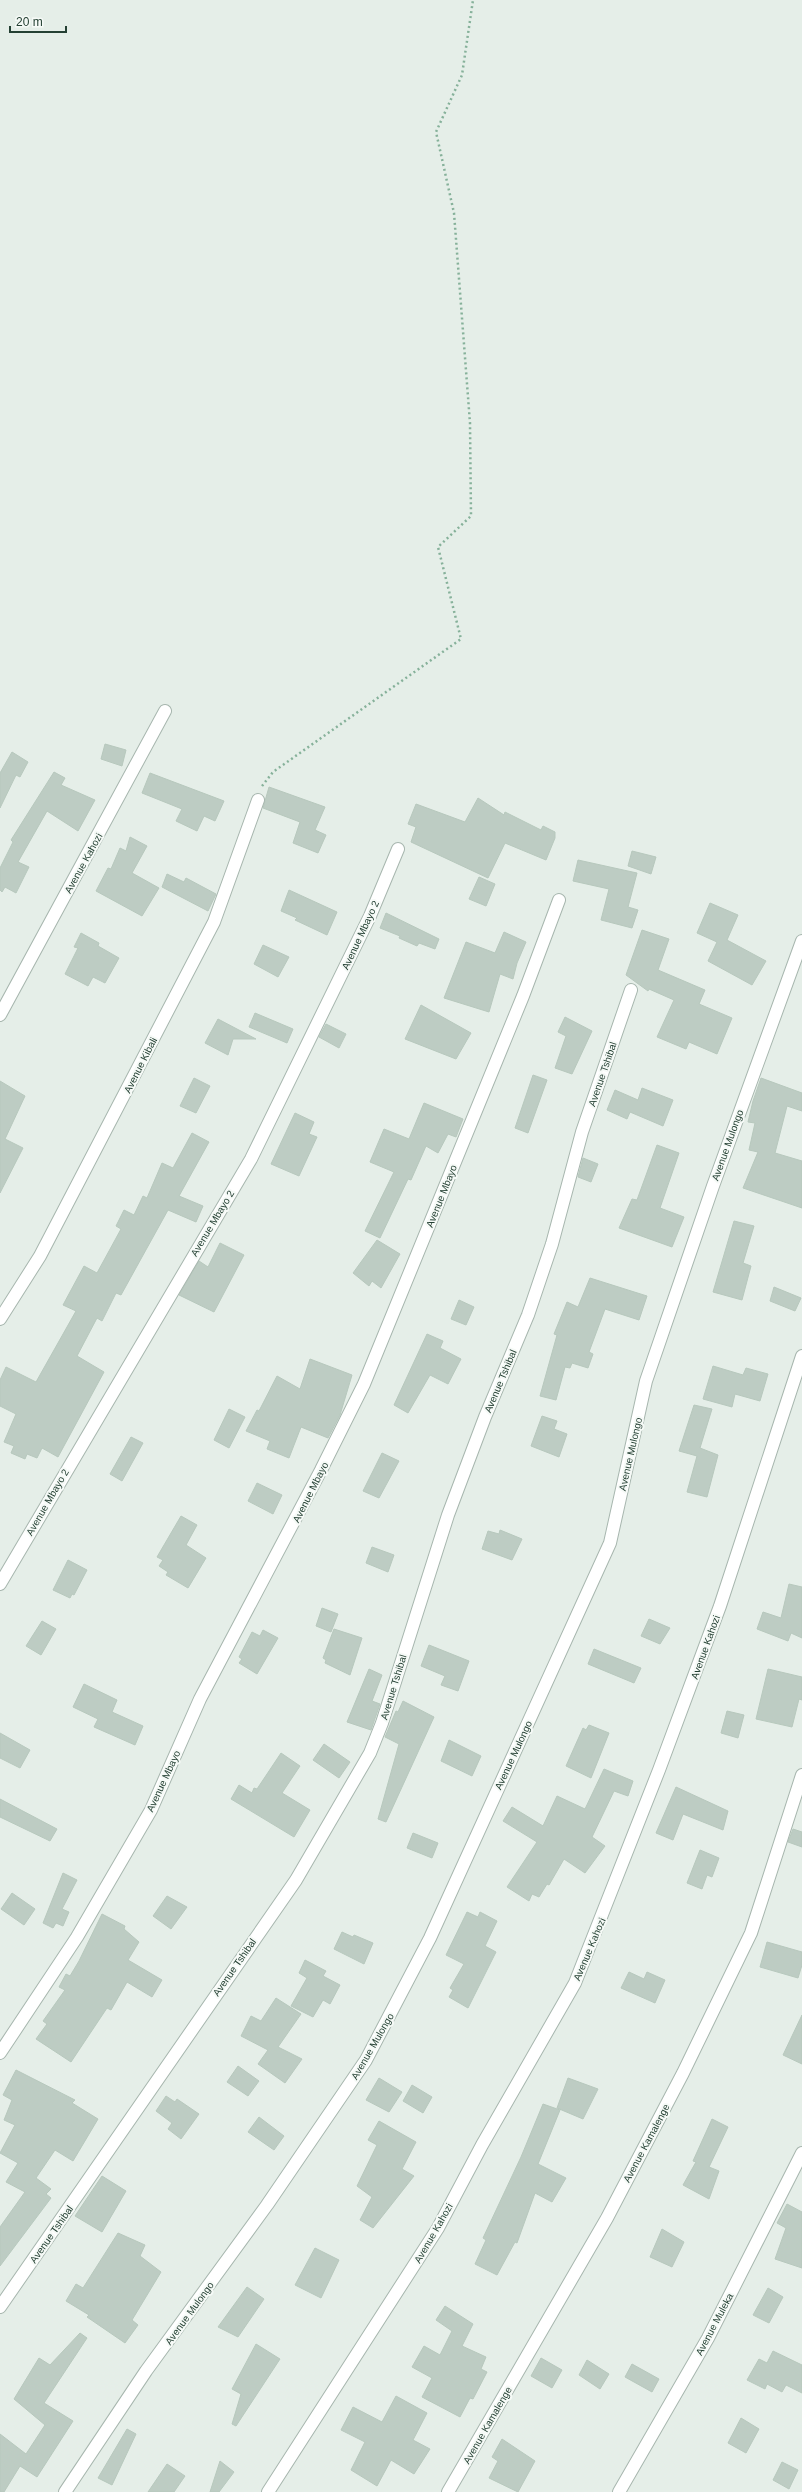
<svg xmlns="http://www.w3.org/2000/svg" width="802" height="2492" font-family="Helvetica,sans-serif">
  <style>
    .building { fill: #bdccc3; stroke: #b7c8bd }
    .lines { fill: none; stroke-linecap: round; stroke-linejoin: round }
    .minor-casing { stroke: #a7b6ae; stroke-width: 14 }
    .path { stroke: #86b19a; stroke-width: 2.5; stroke-dasharray: 2 3; stroke-linecap: butt }
    .minor { stroke: #fff; stroke-width: 12 }
    .labels { text-anchor: middle; stroke-width: 4; stroke-linejoin: round; paint-order: stroke }
    .street-label { font-size: 10px; fill: #244033; stroke: #f6faf7 }
  </style>
  <rect width="100%" height="100%" fill="#e5eee8"/>
  <g class="building">
    <polygon points="105,744 126,750 122,766 101,759"/>
    <polygon points="12,752 28,762 20,777 16,775 0,808 0,773"/>
    <polygon points="54,772 65,778 61,785 95,800 78,831 47,811 18,862 29,867 16,893 5,887 2,892 0,890 0,868 13,842 11,840"/>
    <polygon points="150,773 224,801 215,821 204,816 197,831 176,821 182,809 142,793"/>
    <polygon points="269,787 325,807 315,830 326,835 318,853 293,843 300,822 263,808"/>
    <polygon points="478,798 504,815 505,812 541,830 543,826 555,832 555,838 546,860 505,843 488,878 411,842 416,827 408,824 416,804 465,822"/>
    <polygon points="130,837 147,846 132,873 159,888 142,916 96,891 108,868 111,869 120,848 126,851"/>
    <polygon points="632,851 656,857 651,874 628,866"/>
    <polygon points="578,860 637,873 628,907 638,910 632,928 601,920 609,889 573,881"/>
    <polygon points="167,874 184,882 186,878 216,894 208,911 162,887"/>
    <polygon points="479,877 495,884 486,906 469,899"/>
    <polygon points="289,890 337,912 327,935 295,920 297,918 281,911"/>
    <polygon points="710,903 738,915 727,940 766,961 752,985 708,961 717,942 697,933"/>
    <polygon points="386,913 439,939 435,949 419,943 417,946 399,938 400,936 380,928"/>
    <polygon points="642,930 669,939 658,970 705,990 699,1004 732,1018 717,1054 689,1042 686,1049 657,1037 674,1000 649,989 648,991 626,975"/>
    <polygon points="504,932 526,942 517,963 513,979 500,974 489,1012 444,998 466,942 495,953"/>
    <polygon points="81,933 99,943 98,946 119,958 105,983 93,977 88,986 65,974 78,948 74,947"/>
    <polygon points="263,945 289,957 278,977 254,964"/>
    <polygon points="421,1005 471,1033 456,1059 405,1039"/>
    <polygon points="255,1013 293,1029 287,1043 249,1027"/>
    <polygon points="565,1017 592,1031 572,1074 555,1068 566,1036 558,1032"/>
    <polygon points="218,1019 256,1039 233,1039 228,1055 205,1043"/>
    <polygon points="326,1024 346,1034 339,1048 319,1037"/>
    <polygon points="533,1075 547,1080 528,1133 515,1128"/>
    <polygon points="194,1078 210,1086 196,1113 180,1106"/>
    <polygon points="761,1078 802,1093 802,1111 787,1106 775,1153 802,1161 802,1208 743,1188 758,1152 749,1150 755,1123 748,1122 753,1101"/>
    <polygon points="0,1081 25,1096 5,1139 23,1148 0,1193"/>
    <polygon points="642,1088 673,1100 663,1126 630,1112 627,1119 607,1110 615,1090 638,1100"/>
    <polygon points="424,1103 463,1119 456,1137 448,1134 438,1153 426,1146 411,1180 408,1179 380,1238 365,1231 394,1172 370,1162 384,1129 409,1139"/>
    <polygon points="295,1113 314,1122 309,1134 317,1137 299,1176 271,1164"/>
    <polygon points="192,1133 209,1142 179,1196 203,1206 196,1222 168,1210 121,1295 116,1293 102,1321 97,1318 77,1356 104,1372 58,1457 42,1448 37,1458 27,1454 25,1459 11,1453 14,1446 4,1442 16,1414 0,1406 0,1380 6,1367 36,1382 76,1311 63,1305 84,1266 97,1273 121,1229 116,1226 124,1210 134,1215 143,1196 147,1198 162,1163 173,1168"/>
    <polygon points="657,1145 679,1153 660,1208 684,1217 672,1247 619,1228 632,1199 637,1200"/>
    <polygon points="583,1158 598,1164 591,1182 578,1177"/>
    <polygon points="734,1221 754,1226 743,1263 751,1266 742,1300 713,1292"/>
    <polygon points="377,1240 400,1254 381,1288 372,1281 369,1286 353,1273"/>
    <polygon points="220,1243 244,1255 214,1312 179,1295 199,1261 208,1267"/>
    <polygon points="590,1278 647,1296 639,1320 605,1309 589,1352 593,1354 588,1368 572,1363 570,1368 565,1367 556,1400 540,1396 557,1335 554,1334 567,1302 578,1307"/>
    <polygon points="774,1287 801,1298 795,1311 770,1301"/>
    <polygon points="459,1300 474,1307 466,1325 451,1319"/>
    <polygon points="427,1334 443,1341 440,1348 461,1359 448,1384 430,1375 408,1413 394,1405"/>
    <polygon points="310,1359 352,1375 340,1415 328,1438 301,1427 289,1458 267,1449 270,1441 246,1431 257,1410 259,1411 277,1376 300,1389"/>
    <polygon points="713,1366 743,1375 746,1368 768,1374 760,1401 735,1394 732,1407 703,1399"/>
    <polygon points="694,1405 712,1409 700,1448 718,1455 707,1497 687,1492 697,1456 679,1451"/>
    <polygon points="229,1409 245,1417 229,1448 214,1440"/>
    <polygon points="542,1416 557,1421 554,1429 567,1434 559,1457 531,1446"/>
    <polygon points="131,1437 143,1443 122,1481 110,1474"/>
    <polygon points="382,1453 399,1461 379,1498 363,1491"/>
    <polygon points="257,1483 282,1495 273,1514 248,1501"/>
    <polygon points="181,1516 197,1525 186,1545 206,1558 188,1588 166,1575 168,1572 159,1566 163,1560 157,1557"/>
    <polygon points="500,1530 522,1539 512,1560 482,1549 488,1531 499,1534"/>
    <polygon points="372,1547 394,1555 388,1572 366,1563"/>
    <polygon points="68,1560 87,1570 74,1595 72,1594 70,1598 53,1590"/>
    <polygon points="789,1584 802,1587 802,1638 791,1633 788,1641 757,1629 763,1612 781,1618"/>
    <polygon points="322,1608 338,1614 331,1632 316,1626"/>
    <polygon points="649,1619 670,1628 660,1644 641,1636"/>
    <polygon points="42,1621 56,1629 41,1655 26,1646"/>
    <polygon points="334,1629 362,1638 350,1675 325,1663 326,1660 323,1658"/>
    <polygon points="263,1630 278,1638 257,1674 239,1663 242,1659 239,1657 252,1632 260,1636"/>
    <polygon points="429,1645 469,1661 458,1691 441,1685 445,1676 421,1666"/>
    <polygon points="594,1649 641,1668 634,1683 588,1664"/>
    <polygon points="369,1669 382,1675 372,1701 380,1704 371,1730 347,1722"/>
    <polygon points="768,1669 802,1677 802,1700 799,1699 792,1727 756,1719"/>
    <polygon points="84,1684 117,1700 112,1712 143,1726 135,1745 94,1727 98,1719 73,1707"/>
    <polygon points="403,1701 434,1717 386,1822 378,1819 399,1744 385,1737 396,1711 398,1712"/>
    <polygon points="727,1711 744,1715 738,1738 721,1733"/>
    <polygon points="589,1725 609,1733 591,1778 566,1766 583,1728 586,1730"/>
    <polygon points="0,1733 30,1750 20,1768 0,1758"/>
    <polygon points="449,1740 481,1756 472,1776 441,1761"/>
    <polygon points="324,1744 350,1762 339,1778 313,1760"/>
    <polygon points="281,1753 300,1766 282,1793 310,1810 294,1837 231,1799 239,1785 252,1793 254,1788 257,1789"/>
    <polygon points="604,1769 633,1781 628,1796 614,1791 592,1837 605,1846 585,1873 564,1859 549,1885 547,1884 539,1897 532,1894 529,1901 507,1887 537,1842 503,1821 512,1807 543,1826 557,1796 585,1809"/>
    <polygon points="676,1787 728,1811 723,1830 683,1814 673,1840 656,1833"/>
    <polygon points="0,1799 57,1829 50,1841 0,1817"/>
    <polygon points="793,1829 802,1832 802,1847 788,1842"/>
    <polygon points="413,1833 438,1843 432,1858 407,1848"/>
    <polygon points="700,1850 719,1858 712,1877 707,1875 702,1889 687,1883"/>
    <polygon points="63,1873 77,1880 62,1909 69,1912 63,1926 56,1923 53,1928 43,1923"/>
    <polygon points="12,1893 35,1909 24,1925 1,1909"/>
    <polygon points="167,1896 187,1907 171,1929 153,1916"/>
    <polygon points="467,1912 478,1917 480,1912 497,1921 485,1946 496,1952 468,2008 449,1997 453,1990 450,1988 464,1964 446,1955"/>
    <polygon points="102,1914 125,1926 124,1929 139,1942 128,1960 162,1980 152,1997 127,1982 111,2010 107,2008 71,2062 36,2039 47,2024 43,2021 65,1990 59,1987 66,1974 70,1976 79,1961"/>
    <polygon points="342,1932 353,1937 354,1935 373,1943 364,1964 334,1949"/>
    <polygon points="767,1942 802,1952 802,1965 798,1978 760,1967"/>
    <polygon points="305,1960 326,1971 323,1976 340,1985 330,2004 323,2000 313,2017 291,2006 307,1978 299,1973"/>
    <polygon points="629,1972 644,1979 647,1972 665,1980 655,2003 621,1988"/>
    <polygon points="276,1998 301,2014 278,2047 302,2059 285,2083 258,2064 268,2050 241,2036 251,2016 261,2021"/>
    <polygon points="802,2015 802,2064 783,2055"/>
    <polygon points="238,2066 259,2081 248,2096 227,2082"/>
    <polygon points="16,2070 75,2100 72,2103 98,2119 73,2161 55,2150 36,2178 51,2189 46,2194 51,2198 0,2266 0,2227 25,2192 6,2182 18,2163 0,2153 15,2125 4,2120 12,2100 3,2095"/>
    <polygon points="379,2078 402,2092 389,2112 366,2100"/>
    <polygon points="568,2078 598,2089 583,2119 557,2108"/>
    <polygon points="412,2085 432,2097 423,2113 403,2101"/>
    <polygon points="166,2096 175,2102 177,2099 199,2114 181,2139 168,2129 172,2123 156,2111"/>
    <polygon points="543,2104 560,2110 538,2164 566,2178 552,2202 535,2193 517,2243 515,2242 497,2275 475,2264 486,2240 483,2238 521,2157"/>
    <polygon points="259,2117 284,2136 274,2150 248,2132"/>
    <polygon points="712,2119 728,2127 709,2167 719,2171 709,2199 683,2185 696,2162 693,2161"/>
    <polygon points="379,2121 416,2142 402,2169 414,2176 373,2228 360,2220 372,2197 357,2186 377,2145 368,2140"/>
    <polygon points="102,2176 126,2191 102,2232 75,2216"/>
    <polygon points="787,2204 802,2212 802,2268 775,2259 786,2228 777,2223"/>
    <polygon points="662,2229 684,2242 672,2267 650,2257"/>
    <polygon points="118,2233 145,2245 140,2256 161,2272 132,2320 138,2325 125,2343 87,2317 89,2315 66,2301 76,2284 83,2288"/>
    <polygon points="315,2248 339,2260 321,2298 295,2285"/>
    <polygon points="247,2287 264,2299 238,2337 218,2327"/>
    <polygon points="768,2288 783,2297 769,2323 753,2315"/>
    <polygon points="445,2306 473,2324 462,2346 486,2357 481,2369 487,2372 473,2399 470,2398 460,2417 422,2397 432,2378 412,2367 424,2346 440,2355 452,2331 436,2320"/>
    <polygon points="80,2333 87,2338 44,2403 73,2421 37,2477 20,2466 4,2492 0,2492 0,2434 26,2454 45,2425 14,2399 39,2358 50,2365"/>
    <polygon points="256,2344 280,2359 236,2426 232,2424 241,2394 232,2389"/>
    <polygon points="773,2351 802,2365 802,2393 786,2385 782,2392 767,2384 765,2389 747,2380 759,2359 767,2363"/>
    <polygon points="541,2358 562,2370 552,2388 531,2376"/>
    <polygon points="587,2360 609,2374 600,2389 579,2375"/>
    <polygon points="632,2364 659,2379 652,2392 625,2377"/>
    <polygon points="396,2396 427,2413 413,2440 430,2449 414,2474 391,2460 377,2486 351,2470 365,2442 341,2430 353,2407 382,2422"/>
    <polygon points="741,2418 759,2429 746,2453 728,2443"/>
    <polygon points="127,2429 136,2434 112,2485 98,2478"/>
    <polygon points="502,2439 535,2461 518,2492 489,2478 498,2461 492,2457"/>
    <polygon points="220,2461 234,2472 219,2492 210,2492"/>
    <polygon points="782,2462 798,2470 789,2489 773,2480"/>
    <polygon points="167,2464 185,2476 174,2492 148,2492"/>
  </g>
  <g class="lines">
    <defs>
      <g id="minor">
        <polyline points="0,1015 165,711"/>
        <polyline points="0,1319 40,1256 214,922 258,800"/>
        <polyline points="0,1584 251,1159 370,916 398,849"/>
        <polyline points="0,2053 77,1937 151,1810 200,1699 321,1470 364,1384 523,996 559,900"/>
        <polyline points="0,2307 296,1880 370,1753 382,1723 448,1515 485,1417 528,1315 552,1244 582,1132 631,990"/>
        <polyline points="65,2492 146,2371 267,2205 366,2060 430,1938 610,1543 646,1381 713,1186 802,941"/>
        <polyline points="268,2492 438,2228 482,2145 575,1983 659,1770 720,1606 802,1356"/>
        <polyline points="448,2492 607,2218 683,2073 751,1933 802,1775"/>
        <polyline points="619,2492 708,2338 802,2153"/>
      </g>
    </defs>
    <use href="#minor" class="minor-casing"/>
    <polyline class="path" points="262,786 273,772 461,639 438,547 471,516 470,423 454,213 436,132 462,75 473,0"/>
    <use href="#minor" class="minor"/>
  </g>
  <g class="labels">
    <g class="street-label">
      <text transform="translate(83 863) rotate(-61)" y="4">Avenue Kahozi</text>
      <text transform="translate(360 935) rotate(-65)" y="4">Avenue Mbayo 2</text>
      <text transform="translate(140 1065) rotate(-63)" y="4">Avenue Kibali</text>
      <text transform="translate(602 1074) rotate(-71)" y="4">Avenue Tshibal</text>
      <text transform="translate(727 1145) rotate(-70)" y="4">Avenue Mulongo</text>
      <text transform="translate(441 1196) rotate(-68)" y="4">Avenue Mbayo</text>
      <text transform="translate(212 1223) rotate(-59)" y="4">Avenue Mbayo 2</text>
      <text transform="translate(500 1381) rotate(-67)" y="4">Avenue Tshibal</text>
      <text transform="translate(630 1454) rotate(-77)" y="4">Avenue Mulongo</text>
      <text transform="translate(310 1492) rotate(-63)" y="4">Avenue Mbayo</text>
      <text transform="translate(47 1502) rotate(-60)" y="4">Avenue Mbayo 2</text>
      <text transform="translate(705 1647) rotate(-70)" y="4">Avenue Kahozi</text>
      <text transform="translate(393 1687) rotate(-73)" y="4">Avenue Tshibal</text>
      <text transform="translate(513 1755) rotate(-65)" y="4">Avenue Mulongo</text>
      <text transform="translate(163 1781) rotate(-65)" y="4">Avenue Mbayo</text>
      <text transform="translate(589 1949) rotate(-67)" y="4">Avenue Kahozi</text>
      <text transform="translate(234 1967) rotate(-55)" y="4">Avenue Tshibal</text>
      <text transform="translate(372 2046) rotate(-60)" y="4">Avenue Mulongo</text>
      <text transform="translate(646 2143) rotate(-62)" y="4">Avenue Kamalenge</text>
      <text transform="translate(433 2233) rotate(-60)" y="4">Avenue Kahozi</text>
      <text transform="translate(51 2234) rotate(-55)" y="4">Avenue Tshibal</text>
      <text transform="translate(189 2313) rotate(-54)" y="4">Avenue Mulongo</text>
      <text transform="translate(714 2324) rotate(-62)" y="4">Avenue Muleka</text>
      <text transform="translate(487 2425) rotate(-60)" y="4">Avenue Kamalenge</text>
    </g>
  </g>
  <path d="M10 26v6h56v-6" fill="none" stroke="#244033" stroke-width="2"/>
  <text x="16" y="26" font-size="12" fill="#244033" stroke="#f6faf7" stroke-width="3" paint-order="stroke">20 m</text>
</svg>
